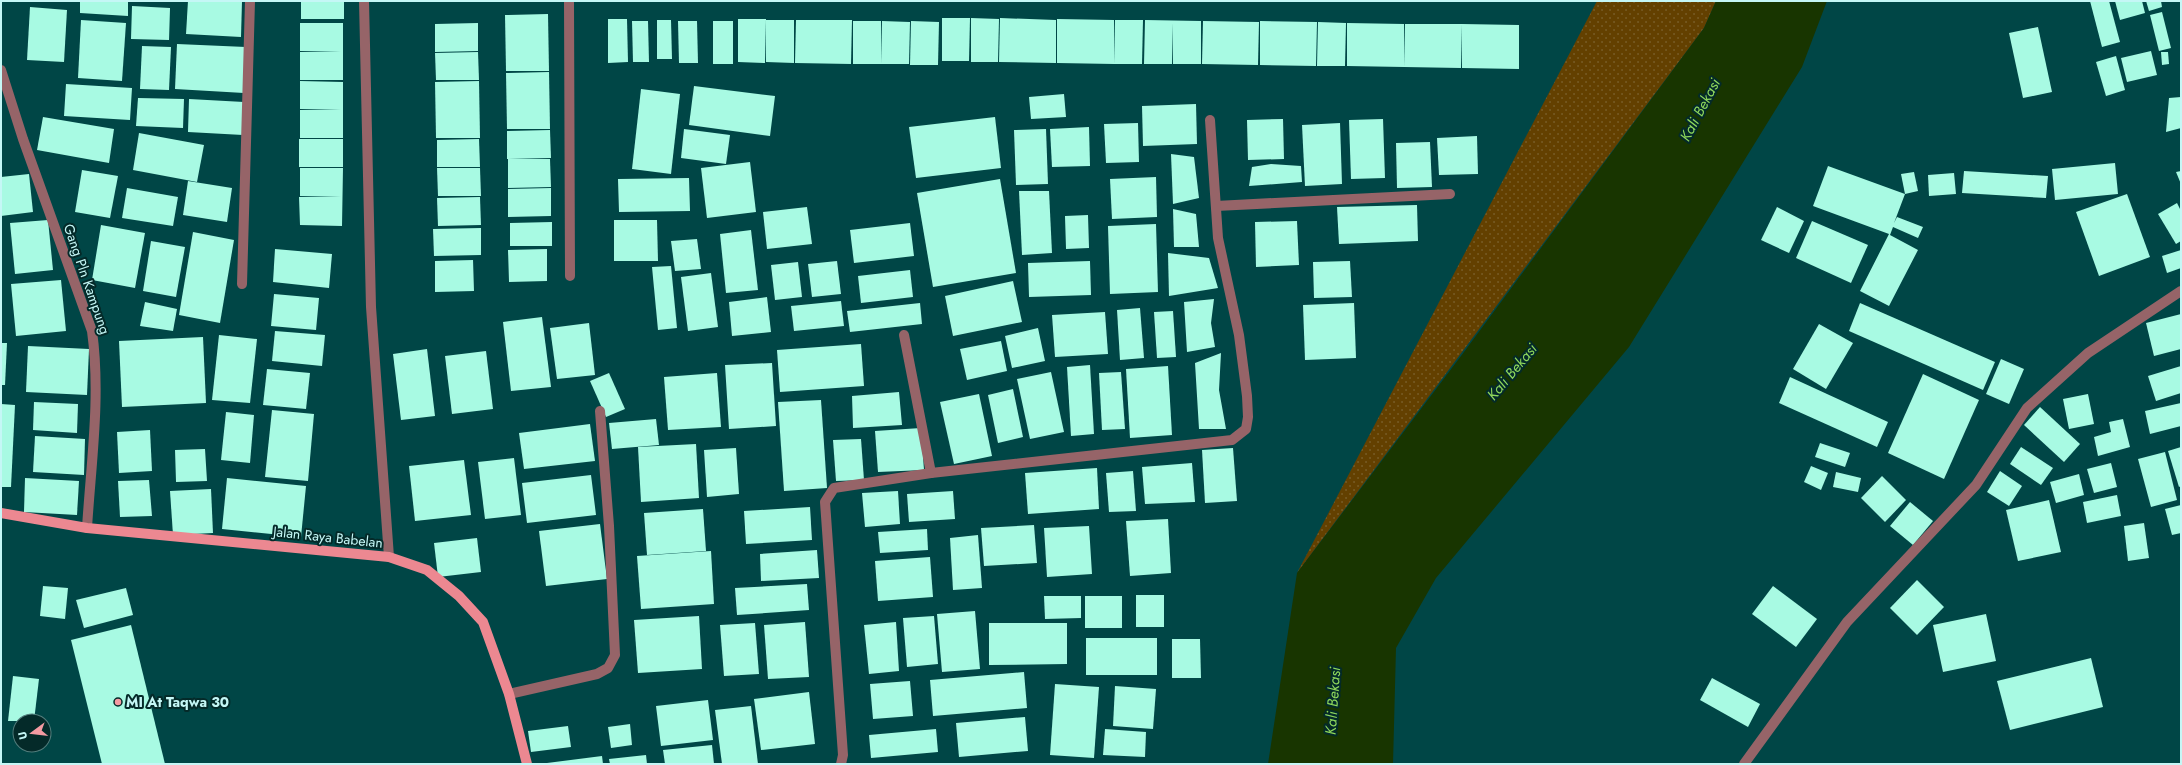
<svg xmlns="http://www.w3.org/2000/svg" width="2182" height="765" font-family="Jost,sans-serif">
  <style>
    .grass { fill: url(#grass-dots) }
    .water { fill: #183500 }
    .building { fill: #a8fae3 }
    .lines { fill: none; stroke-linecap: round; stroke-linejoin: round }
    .minor { stroke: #966468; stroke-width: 10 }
    .primary { stroke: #ec8891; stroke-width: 10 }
    .poi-dot { fill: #f49aa2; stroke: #042a29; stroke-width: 1.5 }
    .labels { text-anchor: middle; stroke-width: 4; stroke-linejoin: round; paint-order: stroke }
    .street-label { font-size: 14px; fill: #c5f7f6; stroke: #042a29 }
    .poi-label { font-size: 14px; font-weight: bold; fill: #c5f7f6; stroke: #042a29; text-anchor: start }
    .water-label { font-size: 15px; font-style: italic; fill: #8fd85c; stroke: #042a29 }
  </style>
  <defs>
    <pattern id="grass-dots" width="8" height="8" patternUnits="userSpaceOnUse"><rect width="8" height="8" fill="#634000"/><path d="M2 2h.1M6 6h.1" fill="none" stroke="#785c26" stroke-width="1.8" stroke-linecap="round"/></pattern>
  </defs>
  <rect width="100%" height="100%" fill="#004646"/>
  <polygon class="grass" points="1597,1 1716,1 1704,28 1297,573"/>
  <polygon class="water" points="1716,1 1827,1 1802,67 1629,347 1436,578 1396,648 1393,764 1268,764 1297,573 1461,356 1704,28"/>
  <g class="building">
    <polygon points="80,1 128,1 128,16 80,13"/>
    <polygon points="188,1 242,1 241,37 186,34"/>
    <rect x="301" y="1" width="43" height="18"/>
    <polygon points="2090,1 2109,1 2120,42 2102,47"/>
    <polygon points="2115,1 2142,1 2145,13 2120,20"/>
    <polygon points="2146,1 2161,1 2162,7 2149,11"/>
    <polygon points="132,6 170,8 169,40 131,39"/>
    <polygon points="30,7 67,10 64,62 27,60"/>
    <polygon points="2162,12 2171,48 2159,51 2150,15"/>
    <polygon points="548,14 549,71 506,71 505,15"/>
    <polygon points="942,18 970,18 969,61 942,61"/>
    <polygon points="971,18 999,19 998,62 971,62"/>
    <polygon points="1000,18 1056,20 1056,63 999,62"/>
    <polygon points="608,19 627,19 628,62 608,63"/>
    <polygon points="738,19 766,19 765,63 738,62"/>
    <polygon points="1057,19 1114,20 1114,64 1057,63"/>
    <polygon points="81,20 126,23 122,81 78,78"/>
    <polygon points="657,20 671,20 672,59 657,59"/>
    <polygon points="766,20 794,20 794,63 766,62"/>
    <polygon points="796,20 852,20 851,64 795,63"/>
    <polygon points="1115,20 1143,20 1142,64 1114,64"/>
    <polygon points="1145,20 1201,21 1201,64 1173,64 1173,23 1172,64 1144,64"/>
    <polygon points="632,21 648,21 649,62 633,62"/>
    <polygon points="678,21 697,21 698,63 679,63"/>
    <rect x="713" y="21" width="20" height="43"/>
    <rect x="853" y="21" width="28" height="43"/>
    <polygon points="882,21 910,22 909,64 881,64"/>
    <polygon points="911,21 939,22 938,65 910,65"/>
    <polygon points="1203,21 1259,22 1258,65 1202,64"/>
    <polygon points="1260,21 1317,22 1316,66 1260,65"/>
    <polygon points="1318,22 1346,23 1345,66 1317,66"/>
    <polygon points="300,23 343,23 343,80 300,80 300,52 341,52 300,51"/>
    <polygon points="478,23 478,51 435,52 435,24"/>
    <polygon points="1347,23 1404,24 1404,67 1347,66"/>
    <polygon points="1405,24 1462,24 1461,68 1404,67"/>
    <polygon points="1462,24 1519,25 1519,69 1462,68"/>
    <polygon points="2038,27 2052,92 2023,98 2009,33"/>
    <polygon points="177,44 246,47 244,93 175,89"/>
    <polygon points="142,46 171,47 169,90 140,89"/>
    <polygon points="2151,51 2157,75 2127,82 2121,58"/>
    <polygon points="478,52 479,80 436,80 435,53"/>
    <polygon points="2161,52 2168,52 2169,64 2162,65"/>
    <polygon points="2116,56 2125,90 2106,96 2096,62"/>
    <polygon points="549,72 550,129 507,129 506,73"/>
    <polygon points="300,81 343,82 343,138 300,138 300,110 341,110 300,109"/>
    <polygon points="479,81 480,138 436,138 435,82"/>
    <polygon points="66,84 132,88 130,120 64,116"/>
    <polygon points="694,86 775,96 770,136 689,125"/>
    <polygon points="641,89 680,94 671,174 632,169"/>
    <polygon points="1064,94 1066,117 1031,119 1029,97"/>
    <polygon points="2181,97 2181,128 2166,132 2169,98"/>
    <polygon points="138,98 184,99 183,128 136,126"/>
    <polygon points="189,99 244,102 243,135 188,132"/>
    <polygon points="1196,104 1197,144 1143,146 1142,106"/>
    <polygon points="43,117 114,129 109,163 37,150"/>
    <polygon points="995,117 1001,168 916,178 909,127"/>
    <polygon points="1283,119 1284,159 1248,160 1247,120"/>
    <polygon points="1383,119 1385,178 1351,179 1349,120"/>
    <polygon points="1138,123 1139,162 1106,163 1104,124"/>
    <polygon points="1340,123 1342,184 1305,186 1302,125"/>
    <polygon points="1089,127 1090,166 1052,167 1050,129"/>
    <polygon points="684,129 730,135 726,164 681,158"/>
    <polygon points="1046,129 1048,184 1016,185 1014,130"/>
    <polygon points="550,130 551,158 507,159 507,131"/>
    <polygon points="139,133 204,145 197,182 133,170"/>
    <polygon points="1477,136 1478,174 1439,175 1437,138"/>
    <rect x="299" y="139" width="44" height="28"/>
    <polygon points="479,139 480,167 437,167 437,140"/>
    <polygon points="1430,142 1432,187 1397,188 1396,143"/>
    <polygon points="1171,154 1194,157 1199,198 1173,204"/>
    <polygon points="508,159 550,159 551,187 508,188"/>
    <polygon points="750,162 756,212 707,218 701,168"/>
    <polygon points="2115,163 2118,194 2055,200 2052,169"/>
    <polygon points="1271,164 1301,166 1302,182 1249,186 1252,167"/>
    <polygon points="1828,166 1905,194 1894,223 1897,217 1923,227 1918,238 1893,227 1890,235 1918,250 1889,306 1860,291 1889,234 1813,206"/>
    <polygon points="300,168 343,168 342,226 300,225 299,197 341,196 300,196"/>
    <polygon points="437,168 480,168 481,196 438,196"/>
    <polygon points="82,170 118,176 110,218 75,212"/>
    <polygon points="1964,171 2048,176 2046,198 1962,193"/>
    <polygon points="2181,171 2181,184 2176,172"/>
    <polygon points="1914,172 1918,191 1905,194 1901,174"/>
    <polygon points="1954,173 1956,194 1929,196 1928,175"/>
    <polygon points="29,174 33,212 1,216 1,177"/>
    <polygon points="1156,177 1157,217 1112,219 1110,179"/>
    <polygon points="689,178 690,211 619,212 618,179"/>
    <polygon points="1000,179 1016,273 933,287 917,193"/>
    <polygon points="188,181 232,188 227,222 183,215"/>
    <polygon points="127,188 178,197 173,226 122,218"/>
    <polygon points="551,188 551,216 508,217 508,189"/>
    <polygon points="1019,191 1049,191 1052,253 1022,255"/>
    <polygon points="2127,194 2150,257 2099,276 2076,212"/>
    <polygon points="480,197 481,225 438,226 437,198"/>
    <polygon points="2177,203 2181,211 2181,241 2176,244 2158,214"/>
    <polygon points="1417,205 1418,241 1339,244 1337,207"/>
    <polygon points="807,207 812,244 767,249 763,212"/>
    <polygon points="1777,207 1804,221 1789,253 1761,240"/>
    <polygon points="1173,209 1196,214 1199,247 1174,247"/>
    <polygon points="1088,215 1089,248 1066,249 1065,216"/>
    <polygon points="48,220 53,270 15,274 10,223"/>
    <polygon points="614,220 657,220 658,261 614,261"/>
    <polygon points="1297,221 1299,265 1256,267 1255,222"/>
    <polygon points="1812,221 1868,245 1851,283 1796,258"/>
    <polygon points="552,222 552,246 510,246 510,223"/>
    <polygon points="910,223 914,256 854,263 850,230"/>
    <polygon points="1156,224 1158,292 1110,294 1108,226"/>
    <polygon points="101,225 145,233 135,288 92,280"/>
    <polygon points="481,228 481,255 434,256 433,229"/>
    <polygon points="751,230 758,290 726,293 720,234"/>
    <polygon points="193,232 234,240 220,323 179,315"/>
    <polygon points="697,239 701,269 675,271 671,241"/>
    <polygon points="151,241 185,247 176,297 143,291"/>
    <polygon points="275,249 332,254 329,288 273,282"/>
    <polygon points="547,249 547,281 509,282 508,250"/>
    <polygon points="2181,250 2181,268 2167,273 2162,256"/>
    <polygon points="1168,253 1209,258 1218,288 1169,296"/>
    <polygon points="473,260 474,291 435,292 435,261"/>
    <polygon points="837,261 841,294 812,297 808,264"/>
    <polygon points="1090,261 1091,295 1029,297 1028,263"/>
    <polygon points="1350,261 1352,297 1314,298 1313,262"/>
    <polygon points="798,262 802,297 775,300 771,265"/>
    <polygon points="671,266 677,328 658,330 652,267"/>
    <polygon points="910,270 913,297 861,303 858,276"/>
    <polygon points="711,273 718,327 688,331 681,277"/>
    <polygon points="61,280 66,331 16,336 11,284"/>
    <polygon points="1013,281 1022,322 953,336 945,296"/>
    <polygon points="274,294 319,298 316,330 271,326"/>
    <polygon points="767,297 771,332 732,336 729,302"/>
    <polygon points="1214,299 1211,323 1215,347 1187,352 1184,302"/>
    <polygon points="841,301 844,326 794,331 791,306"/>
    <polygon points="145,302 177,309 173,331 140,326"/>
    <polygon points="920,303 922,324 850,332 847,311"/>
    <polygon points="1354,303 1356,358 1305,360 1303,305"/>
    <polygon points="1860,303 1995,362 1983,390 1849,331"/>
    <polygon points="1140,308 1144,358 1120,360 1117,310"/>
    <polygon points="1173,311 1176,357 1157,358 1154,312"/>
    <polygon points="1105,312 1108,354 1055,357 1052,315"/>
    <polygon points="2181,314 2181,349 2154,356 2146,323"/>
    <polygon points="542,317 551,387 511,391 503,322"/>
    <polygon points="589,323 595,375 557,379 550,328"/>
    <polygon points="1819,324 1853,343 1826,389 1793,369"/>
    <polygon points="1038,328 1045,361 1012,368 1005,336"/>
    <polygon points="275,331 325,335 322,366 272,361"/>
    <polygon points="219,335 257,339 250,403 212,400"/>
    <polygon points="203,337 206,403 122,407 119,341"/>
    <polygon points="1001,341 1007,371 967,380 960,349"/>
    <polygon points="1,343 7,343 5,385 1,385"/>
    <polygon points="861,344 864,386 780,392 777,350"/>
    <polygon points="28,346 89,349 87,395 26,392"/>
    <polygon points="427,349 435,416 401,420 393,354"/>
    <polygon points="486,351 493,409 452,414 445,356"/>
    <polygon points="1221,353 1219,390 1226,429 1199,429 1195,363"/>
    <polygon points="2001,359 2024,369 2009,404 1986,394"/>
    <polygon points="772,363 776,426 729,429 725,365"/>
    <polygon points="1090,365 1094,434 1071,436 1067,367"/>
    <polygon points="1168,366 1172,435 1130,438 1126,369"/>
    <polygon points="2181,366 2181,393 2156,401 2148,376"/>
    <polygon points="267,369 310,373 306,409 263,405"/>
    <polygon points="1051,372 1064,432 1030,439 1017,379"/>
    <polygon points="1121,372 1125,429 1102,430 1099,373"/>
    <polygon points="609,373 625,409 606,417 590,381"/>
    <polygon points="717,373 721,427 668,430 664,377"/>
    <polygon points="1923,374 1979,400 1944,479 1888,453"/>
    <polygon points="1790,377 1888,422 1877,447 1779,403"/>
    <polygon points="1013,389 1023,437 998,443 988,395"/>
    <polygon points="899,392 902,425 853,428 852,396"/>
    <polygon points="979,394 992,456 954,464 940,402"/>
    <polygon points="2088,394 2094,424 2069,429 2063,399"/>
    <polygon points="821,400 827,488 784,491 778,402"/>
    <polygon points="34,402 78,404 77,433 33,430"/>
    <polygon points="2181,403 2181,426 2150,434 2145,411"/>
    <polygon points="1,404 15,405 11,487 1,487"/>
    <polygon points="2040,407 2080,444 2064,462 2024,425"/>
    <polygon points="272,410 314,414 308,481 265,477"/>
    <polygon points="226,412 254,415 250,463 221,460"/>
    <polygon points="656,419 659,445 612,449 609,423"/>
    <polygon points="2123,419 2130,447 2098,456 2094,437 2111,432 2109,422"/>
    <polygon points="590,424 595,461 524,469 519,433"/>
    <polygon points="921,428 924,470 878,472 875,431"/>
    <polygon points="150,430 152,471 119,473 117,432"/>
    <polygon points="35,436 85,439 84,475 33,472"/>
    <polygon points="861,439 864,480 836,481 833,440"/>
    <polygon points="1820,443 1850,453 1845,467 1815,457"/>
    <polygon points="696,444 699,498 641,502 638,447"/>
    <polygon points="2021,447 2053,468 2041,485 2010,464"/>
    <polygon points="2181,447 2181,486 2179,487 2168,451"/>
    <polygon points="736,448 739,494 707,497 704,450"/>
    <polygon points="1233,448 1237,501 1205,503 1202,450"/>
    <polygon points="205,449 207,481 176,482 175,450"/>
    <polygon points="2165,452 2177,500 2151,507 2138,459"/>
    <polygon points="514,458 521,515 485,519 478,462"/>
    <polygon points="464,460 471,515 415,521 409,466"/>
    <polygon points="1192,463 1195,502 1145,504 1142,467"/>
    <polygon points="2111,463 2117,487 2094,493 2087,469"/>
    <polygon points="1811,466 1828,473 1821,490 1804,482"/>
    <polygon points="1097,468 1099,509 1028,514 1025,473"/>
    <polygon points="1133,471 1136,511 1109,512 1106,473"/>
    <polygon points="2000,471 2022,486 2009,506 1987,492"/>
    <polygon points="1836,472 1861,478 1858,492 1833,487"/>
    <polygon points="2079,474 2084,495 2056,503 2050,482"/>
    <polygon points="591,475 596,515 527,523 522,483"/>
    <polygon points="1882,476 1906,500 1885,522 1861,498"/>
    <polygon points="25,478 79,481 77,515 24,512"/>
    <polygon points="227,478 306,486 301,537 222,529"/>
    <polygon points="149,480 152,516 120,517 118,481"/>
    <polygon points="211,489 213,533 173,535 170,491"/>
    <polygon points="898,491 900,524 865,527 862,493"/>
    <polygon points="953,491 955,519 909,522 907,494"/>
    <polygon points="2117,495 2121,516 2087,523 2083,502"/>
    <polygon points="2049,500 2061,552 2018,561 2006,510"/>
    <polygon points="1910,502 1933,521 1913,545 1890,526"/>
    <polygon points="2181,505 2181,533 2172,535 2165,509"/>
    <polygon points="810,507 812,540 746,544 744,511"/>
    <polygon points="703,509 706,551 647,555 644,513"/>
    <polygon points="1168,519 1171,573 1130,576 1126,521"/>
    <polygon points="2144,523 2149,558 2128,561 2124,526"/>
    <polygon points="600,524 607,579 546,586 539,531"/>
    <polygon points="1034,525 1037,563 984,566 981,528"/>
    <polygon points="1089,526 1092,574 1047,577 1044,528"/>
    <polygon points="927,529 928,550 880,553 878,532"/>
    <polygon points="978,535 982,588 953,590 950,538"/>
    <polygon points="477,538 481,572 438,577 434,543"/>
    <polygon points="817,550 819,578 761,581 760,554"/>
    <polygon points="711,551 714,604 641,609 637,556"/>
    <polygon points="930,557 933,597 878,601 875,561"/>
    <polygon points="1917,580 1944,607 1917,635 1890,608"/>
    <polygon points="807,584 809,610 737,615 735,588"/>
    <polygon points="43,586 68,588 65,619 40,616"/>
    <polygon points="1773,586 1817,619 1796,647 1752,614"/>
    <polygon points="126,588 133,615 84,628 76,600"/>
    <rect x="1136" y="595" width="28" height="32"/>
    <polygon points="1044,596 1081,596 1081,618 1045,619"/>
    <rect x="1085" y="596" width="37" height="32"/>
    <polygon points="975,611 980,669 942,672 937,614"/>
    <polygon points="1986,614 1996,661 1943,672 1933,625"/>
    <polygon points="699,616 702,669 638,673 634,620"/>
    <polygon points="934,616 938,664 907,667 903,618"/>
    <polygon points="805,622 809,677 768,679 764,625"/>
    <polygon points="896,622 899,671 869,674 864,625"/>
    <polygon points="755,623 759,674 724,676 720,625"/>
    <polygon points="989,623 1067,623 1067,664 989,665"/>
    <polygon points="131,625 165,764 102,764 71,640"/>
    <rect x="1086" y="638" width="71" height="37"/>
    <polygon points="1172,639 1200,639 1201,678 1172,678"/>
    <polygon points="2091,658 2103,707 2010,730 1997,681"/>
    <polygon points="1024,672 1027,708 933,716 930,680"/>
    <polygon points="13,676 39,679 34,721 8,721"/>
    <polygon points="1712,678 1760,704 1748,727 1700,700"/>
    <polygon points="910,681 913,716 873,719 870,684"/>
    <polygon points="1055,684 1099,687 1094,758 1050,755"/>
    <polygon points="1115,686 1156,689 1153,729 1113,726"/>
    <polygon points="809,692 815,744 761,750 754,699"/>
    <polygon points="708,700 713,740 661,746 656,706"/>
    <polygon points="751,706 758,764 722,764 715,710"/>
    <polygon points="1025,717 1028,751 959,757 956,723"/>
    <polygon points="630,724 632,745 611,748 608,727"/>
    <polygon points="568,726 571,747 531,752 528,731"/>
    <polygon points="936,729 938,752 871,758 869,735"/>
    <polygon points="1105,729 1146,732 1145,757 1103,755"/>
    <polygon points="712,745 714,764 665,764 663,750"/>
    <polygon points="646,755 647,764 610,764 609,759"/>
    <polygon points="602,756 603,764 547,764 547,763"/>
  </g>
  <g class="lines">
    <g class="minor">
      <polyline points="364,1 371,307 389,557"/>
      <polyline points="569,1 570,276"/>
      <path d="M1 70 23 139 92 331C101 396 91 463 87 528"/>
      <polyline points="1216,206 1450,194"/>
      <polyline points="242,284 250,1"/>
      <polyline points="904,335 931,473"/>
      <polyline points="509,694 597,674 608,668 615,655 609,526 600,411"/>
      <polyline points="841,764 843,755 825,502 834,488 931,473 1232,440 1246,429 1248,417 1247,396 1239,335 1218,238 1210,120"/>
      <polyline points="1744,764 1847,622 1976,485 2027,408 2088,353 2181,291"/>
    </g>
    <polyline class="primary" points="1,513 87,528 389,557 427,570 459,596 483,622 509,694 527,764"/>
  </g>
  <circle class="poi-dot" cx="118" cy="702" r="4"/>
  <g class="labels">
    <g class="street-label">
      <text transform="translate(87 279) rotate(71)" y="5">Gang Pln Kampung</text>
      <text transform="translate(328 537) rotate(6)" y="5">Jalan Raya Babelan</text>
    </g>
    <g class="poi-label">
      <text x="126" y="707">MI At Taqwa 30</text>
    </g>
    <g class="water-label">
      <text transform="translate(1700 110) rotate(-62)" y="5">Kali Bekasi</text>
      <text transform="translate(1512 372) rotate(-50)" y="5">Kali Bekasi</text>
      <text transform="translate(1333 701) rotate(-86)" y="5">Kali Bekasi</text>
    </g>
  </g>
  <rect width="2182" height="765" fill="none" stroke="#c5f7f6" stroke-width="4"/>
  <g transform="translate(32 733) rotate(255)"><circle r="19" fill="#042a29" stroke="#517c7b"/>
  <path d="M0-3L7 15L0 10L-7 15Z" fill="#f49aa2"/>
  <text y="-6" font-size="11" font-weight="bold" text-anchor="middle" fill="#c5f7f6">U</text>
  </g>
</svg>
